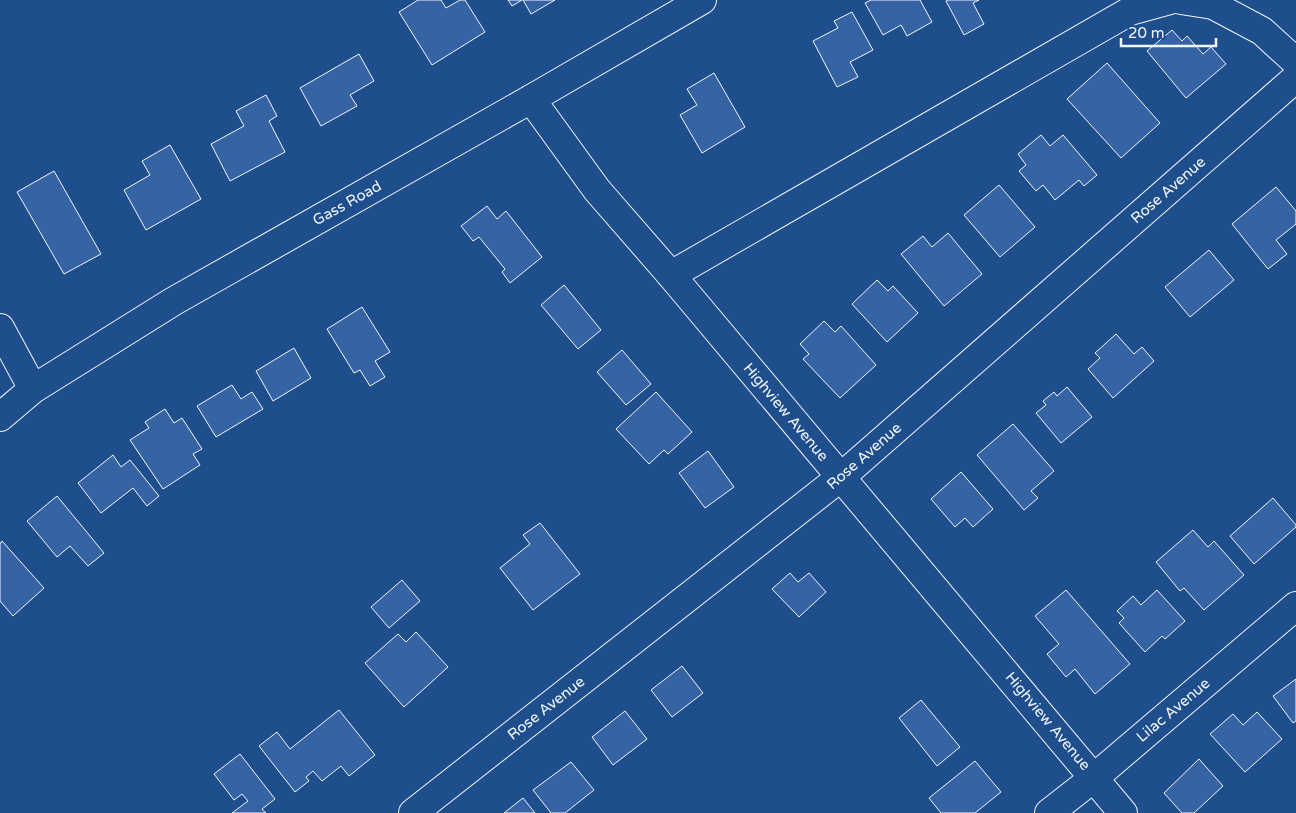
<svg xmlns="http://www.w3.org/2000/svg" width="1296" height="813" font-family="'Varela Round',sans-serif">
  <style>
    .building { fill: #3563a3; stroke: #f2f6ff }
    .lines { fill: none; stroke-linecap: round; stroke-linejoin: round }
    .minor-casing { stroke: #f2f6ff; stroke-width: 30 }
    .tertiary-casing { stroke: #f2f6ff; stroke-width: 30 }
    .minor { stroke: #1f4e8c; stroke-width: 28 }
    .tertiary { stroke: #1f4e8c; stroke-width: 28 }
    .labels { text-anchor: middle; stroke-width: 4; stroke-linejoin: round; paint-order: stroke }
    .street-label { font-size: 15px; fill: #f2f6ff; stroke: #1f4e8c }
  </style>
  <rect width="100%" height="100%" fill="#1f4e8c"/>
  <g class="building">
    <polygon points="418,0 441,0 446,8 460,0 465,0 485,32 432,65 399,12"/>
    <polygon points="508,0 522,0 512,6"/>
    <polygon points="523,0 555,0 531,14"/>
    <polygon points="871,0 920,0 932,22 907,36 901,25 883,35 865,3"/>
    <polygon points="948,0 979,0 973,3 984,24 964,35 946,1"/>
    <polygon points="852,12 873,50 850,62 858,77 837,87 813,41 838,28 834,21"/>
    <polygon points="1172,30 1182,41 1187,36 1203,54 1211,47 1226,64 1186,98 1147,51"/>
    <polygon points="359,54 374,81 350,95 357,106 321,126 300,88"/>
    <polygon points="1107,63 1160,123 1121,158 1067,99"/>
    <polygon points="714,73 745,127 702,153 680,115 697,105 687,89"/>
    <polygon points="266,95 277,116 269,121 285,152 230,181 211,144 244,126 236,111"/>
    <polygon points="1041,135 1050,146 1063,135 1097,175 1084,186 1079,180 1055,200 1043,185 1036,191 1019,171 1026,165 1018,154"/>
    <polygon points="170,145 201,199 146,230 124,190 150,175 142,161"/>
    <polygon points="54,171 101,254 64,274 17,192"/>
    <polygon points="999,185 1035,227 1000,257 964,215"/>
    <polygon points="1276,187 1296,211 1296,224 1276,240 1287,254 1268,269 1232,224"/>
    <polygon points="487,206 497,219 506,211 542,257 510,283 502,272 505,269 479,237 473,241 461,226"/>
    <polygon points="948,233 982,274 944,306 901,254 923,236 932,247"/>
    <polygon points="1209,250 1234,280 1190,317 1165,287"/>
    <polygon points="877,280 888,291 893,286 918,313 887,342 852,304"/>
    <polygon points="564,285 601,330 578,349 541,305"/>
    <polygon points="362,307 390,352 375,361 385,377 370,386 360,370 354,373 327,329"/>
    <polygon points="824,321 835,332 841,326 876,365 840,398 803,359 809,354 800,344"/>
    <polygon points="1116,334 1134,354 1142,347 1154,361 1113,398 1088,369 1100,358 1095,353"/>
    <polygon points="294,348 311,378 273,401 256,371"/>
    <polygon points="622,350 651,384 626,405 597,372"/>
    <polygon points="232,385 241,399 252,392 263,409 216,437 197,406"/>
    <polygon points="1067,387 1092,417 1061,443 1036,413 1046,405 1043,401 1054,392 1057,396"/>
    <polygon points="656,392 692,432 668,454 664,450 649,464 616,429"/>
    <polygon points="165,409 174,423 182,418 202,449 193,454 200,465 163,489 130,440 149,428 145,422"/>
    <polygon points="1013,424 1054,471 1031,491 1038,498 1024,510 977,455"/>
    <polygon points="708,451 734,487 705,508 679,473"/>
    <polygon points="113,455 121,467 130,460 159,496 147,506 133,488 101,513 78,483"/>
    <polygon points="961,472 993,509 973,527 965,518 955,527 931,499"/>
    <polygon points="57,496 104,553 88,566 70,546 57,557 27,521"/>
    <polygon points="1273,498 1296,525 1296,527 1254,564 1230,536"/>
    <polygon points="540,523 580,574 533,610 500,568 530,544 523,535"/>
    <polygon points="1193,530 1208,547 1214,541 1244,575 1204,610 1184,588 1180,591 1156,562"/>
    <polygon points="2,541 44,588 13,616 0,601 0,544"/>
    <polygon points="790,573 798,582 809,573 826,592 799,617 772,589"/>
    <polygon points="402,580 420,601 389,628 371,607"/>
    <polygon points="1066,590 1130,664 1095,694 1075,669 1066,677 1047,654 1059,644 1035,616"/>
    <polygon points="1157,590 1185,621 1165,639 1162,636 1145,652 1119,623 1124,618 1117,611 1133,596 1141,605"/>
    <polygon points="416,632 448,667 404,707 365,663 398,634 406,642"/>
    <polygon points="682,666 703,693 672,717 651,690"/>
    <polygon points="1296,679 1296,721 1293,723 1273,696"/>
    <polygon points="921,700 960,747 937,766 899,718"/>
    <polygon points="339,710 375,755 349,776 341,766 322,781 313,771 306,777 309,781 295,792 259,746 277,732 290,749"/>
    <polygon points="625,711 647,739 613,765 592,737"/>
    <polygon points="1257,712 1282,739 1245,772 1210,734 1233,714 1243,725"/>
    <polygon points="240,754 275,799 262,809 266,813 232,813 248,801 242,794 234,800 214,774"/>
    <polygon points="1199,759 1223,786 1194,813 1182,813 1164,793"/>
    <polygon points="975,761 1001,792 975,813 941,813 929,798"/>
    <polygon points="571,762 594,790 565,813 551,813 533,790"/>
    <polygon points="523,798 535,813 504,813"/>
  </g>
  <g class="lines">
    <defs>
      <g id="minor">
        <polyline points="1181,0 1213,5 1262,31 1296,62"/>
        <polyline points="531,99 597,190 671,275 1123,813"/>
        <polyline points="671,275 1130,11 1170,0"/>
        <polyline points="0,328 33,389"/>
        <polyline points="413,813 841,477 1296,78"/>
        <polyline points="1049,813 1095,777 1296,606"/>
      </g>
      <polyline id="tertiary" points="0,417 33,389 174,301 531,99 702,0"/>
    </defs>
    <use href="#minor" class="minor-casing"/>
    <use href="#tertiary" class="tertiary-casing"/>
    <use href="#minor" class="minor"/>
    <use href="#tertiary" class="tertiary"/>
  </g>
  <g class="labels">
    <g class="street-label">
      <text transform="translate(1168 190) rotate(-41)" y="5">Rose Avenue</text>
      <text transform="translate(347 203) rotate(-29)" y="5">Gass Road</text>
      <text transform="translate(786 412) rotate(50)" y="5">Highview Avenue</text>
      <text transform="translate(864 456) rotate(-41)" y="5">Rose Avenue</text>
      <text transform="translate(546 708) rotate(-38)" y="5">Rose Avenue</text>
      <text transform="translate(1173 710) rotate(-40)" y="5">Lilac Avenue</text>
      <text transform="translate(1048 721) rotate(50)" y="5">Highview Avenue</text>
    </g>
  </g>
  <path d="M1121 38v8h95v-8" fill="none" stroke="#f2f6ff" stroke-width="2.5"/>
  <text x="1128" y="38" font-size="15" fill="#f2f6ff" stroke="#1f4e8c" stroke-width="4" paint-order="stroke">20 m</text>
</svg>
